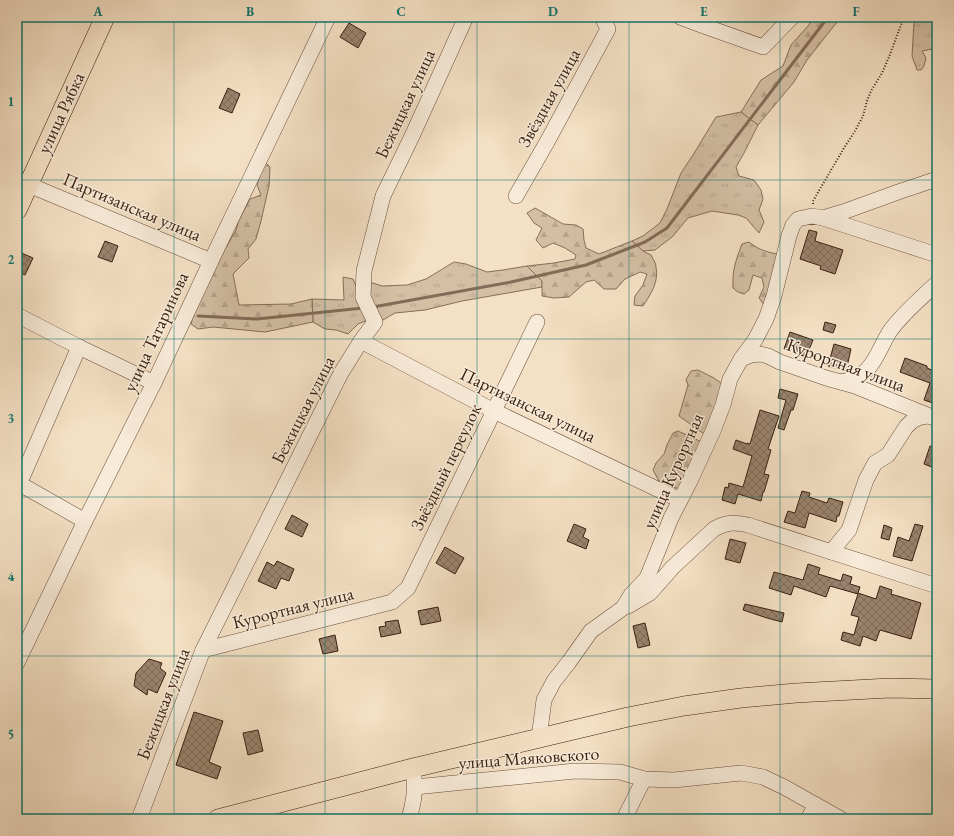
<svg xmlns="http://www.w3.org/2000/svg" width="954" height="836" font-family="'EB Garamond',serif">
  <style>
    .grass { fill: url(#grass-tufts); stroke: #866f5a }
    .forest { fill: url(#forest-firs); stroke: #866f5a }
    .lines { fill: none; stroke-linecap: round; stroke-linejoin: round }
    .stream { stroke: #836b57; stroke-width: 3 }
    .building { fill: url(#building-cross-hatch); stroke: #391f10 }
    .minor-casing { stroke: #684f3d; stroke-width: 16 }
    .major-casing { stroke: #391f10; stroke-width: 20 }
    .path { stroke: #391f10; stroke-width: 2; stroke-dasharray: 1 2; stroke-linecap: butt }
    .minor { stroke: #f8ebd9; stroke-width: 15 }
    .major { stroke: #f4e0c4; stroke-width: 19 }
    .grid { fill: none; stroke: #0f766e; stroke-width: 1; stroke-opacity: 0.55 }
    .labels { text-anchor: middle; stroke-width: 3; stroke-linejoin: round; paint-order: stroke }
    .street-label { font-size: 18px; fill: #391f10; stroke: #f8ebd9 }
    .neatline { fill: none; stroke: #0f766e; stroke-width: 1.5 }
    .grid-label { font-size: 13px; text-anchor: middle; font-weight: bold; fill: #0f766e }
  </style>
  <defs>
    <pattern id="grass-tufts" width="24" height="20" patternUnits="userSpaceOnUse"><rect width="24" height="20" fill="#d4bfa5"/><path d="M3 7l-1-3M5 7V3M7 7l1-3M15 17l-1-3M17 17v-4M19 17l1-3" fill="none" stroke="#b7a48d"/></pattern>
    <pattern id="forest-firs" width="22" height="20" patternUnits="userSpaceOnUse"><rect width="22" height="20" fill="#d4bfa5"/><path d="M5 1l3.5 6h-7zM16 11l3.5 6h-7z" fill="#b7a48d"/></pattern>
    <pattern id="building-cross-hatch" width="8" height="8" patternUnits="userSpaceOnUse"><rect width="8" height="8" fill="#9a836e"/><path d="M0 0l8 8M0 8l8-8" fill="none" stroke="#7f6b59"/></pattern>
  </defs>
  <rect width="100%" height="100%" fill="#f4e0c4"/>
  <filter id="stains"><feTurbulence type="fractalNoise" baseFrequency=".005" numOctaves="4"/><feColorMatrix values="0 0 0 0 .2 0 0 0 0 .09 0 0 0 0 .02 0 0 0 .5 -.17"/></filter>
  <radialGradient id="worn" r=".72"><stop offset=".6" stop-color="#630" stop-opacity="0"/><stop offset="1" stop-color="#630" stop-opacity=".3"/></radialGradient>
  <g class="grass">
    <polygon points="917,17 937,17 937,48 922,51 926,58 924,66 921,70 917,70 912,56 914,22"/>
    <polygon points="741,112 758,125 744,153 736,167 739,176 754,180 761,190 763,199 759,210 764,222 759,233 746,218 738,215 712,211 688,218 672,237 655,250 643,251 632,241 643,236 660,223 667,209 681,173 693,155 716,117"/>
    <polygon points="454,262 466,264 487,272 503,270 527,266 542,281 542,287 462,301 425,310 395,313 383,320 368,320 358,324 348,334 336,330 325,329 313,322 312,299 344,300 343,277 353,279 358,290 368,283 373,283 382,286 407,285 426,279"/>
  </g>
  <g class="forest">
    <polygon points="814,17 841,17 807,60 794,82 758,125 741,112 761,80 783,66 791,45 808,26"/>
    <polygon points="266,163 270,167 269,186 261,221 256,239 248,249 249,258 233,274 239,305 291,304 312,299 313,322 265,332 213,327 198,329 191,324 194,312 224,251 236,230 239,220 250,199 261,195 257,185 261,171"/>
    <path d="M535 208 563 224 576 225 583 229 584 240 586 248 599 254 632 241 643 251 651 255C653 259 656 263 656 267 659 282 651 294 643 306L634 305 635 296 643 285 647 274 640 272 625 279 616 289H604L594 280 586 282 569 297 554 298 542 296V281L527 266 554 263 575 259 576 255 565 248 553 243 543 248 536 240 542 228 534 223 527 213Z"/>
    <path d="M749 242C760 251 768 252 781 255L764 305 759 298 764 287 762 278 753 275 749 290 744 294 738 292 733 288C732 270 736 260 742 244Z"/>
    <polygon points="698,370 714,378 724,385 704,434 679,416 688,385 686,380 691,371"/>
    <polygon points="678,431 704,443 681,489 668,486 659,481 653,470 656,463 664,454 667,445 673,433"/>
  </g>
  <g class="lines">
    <g class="stream">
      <polyline points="373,307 511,282 586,265 645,242 667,228 828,17"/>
      <polyline points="198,316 257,319 363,308"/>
    </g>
  </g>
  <g class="building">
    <polygon points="349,23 366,33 358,48 340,37"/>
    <polygon points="228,88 240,94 232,113 219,108"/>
    <polygon points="809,230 817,232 815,241 843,250 835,274 820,269 821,266 800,259"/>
    <polygon points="105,241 118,246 112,262 98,257"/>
    <polygon points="17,251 33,258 25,275 17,272"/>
    <polygon points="825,322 836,325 833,333 823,330"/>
    <polygon points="790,332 813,340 806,357 784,349"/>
    <polygon points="834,344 851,349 846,371 828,366"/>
    <polygon points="905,358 927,366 927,368 934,371 936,367 937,367 937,391 933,403 924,400 930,383 900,372"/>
    <polygon points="780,389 798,394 793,410 791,410 784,430 778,428 786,400 778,398"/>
    <polygon points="760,410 779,416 768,449 771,450 764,474 769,475 764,492 763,492 761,501 738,494 735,504 722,500 725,487 728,488 729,483 743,487 752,456 733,449 736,440 747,444 747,443 750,444"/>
    <polygon points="930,446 937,448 937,469 924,464"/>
    <polygon points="802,491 810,493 809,497 827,503 829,498 843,502 839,516 837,516 836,522 809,513 805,528 784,522 788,511 795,513"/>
    <polygon points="292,515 308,524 302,537 285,529"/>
    <polygon points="574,524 586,529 583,537 589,540 586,549 567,541"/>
    <polygon points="915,524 923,526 912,561 893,556 898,537 909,541"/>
    <polygon points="884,525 892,528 889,540 881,538"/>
    <polygon points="730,539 746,543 740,563 725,559"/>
    <polygon points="445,547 464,558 455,574 436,563"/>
    <polygon points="277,561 294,569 289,581 281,578 276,589 258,581 267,562 274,566"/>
    <polygon points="808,564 820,568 818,574 841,581 843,574 852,577 850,584 860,587 858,593 876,599 880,586 892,590 891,594 921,603 911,639 880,630 876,641 863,636 860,646 841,640 843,632 854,635 859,617 851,615 858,594 830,586 826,597 794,586 791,595 769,588 774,572 803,580"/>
    <polygon points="745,604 784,613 782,622 767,618 743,610"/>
    <polygon points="438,607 441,621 421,625 418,611"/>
    <polygon points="398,620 401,633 381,637 379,627 386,626 385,622"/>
    <polygon points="645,623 650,645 638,648 633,626"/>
    <polygon points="335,635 338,651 323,654 319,639"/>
    <polygon points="149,659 162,663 160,668 166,673 157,693 148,689 147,695 134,686 136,673"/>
    <polygon points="194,712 223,721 209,762 221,767 217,779 176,765"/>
    <polygon points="258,730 263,751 248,755 243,733"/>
  </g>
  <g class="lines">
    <defs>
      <g id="minor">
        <polyline points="680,17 704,26 763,47 792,17"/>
        <polyline points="17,180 211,261"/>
        <polyline points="516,196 547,142 608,29 602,17"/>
        <polyline points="823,218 843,212 901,191 937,179"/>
        <polyline points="17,315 79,347 154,383"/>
        <polyline points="361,341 494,411 680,500"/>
        <polyline points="741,359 751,355 760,354 768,356 780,362 826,378 855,386 937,419"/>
        <path d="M841 382C847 381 853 379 859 376 874 368 881 345 890 331 903 313 921 298 937 283"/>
        <polyline points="20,484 85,521"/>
        <polyline points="17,489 79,347"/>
        <polyline points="831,552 849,530 866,480 875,463 888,455 906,427 912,421 921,417 928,416"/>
        <path d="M628 606 650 593 673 567 714 529C727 522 734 522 748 525L937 586"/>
        <polyline points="203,650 392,602 408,588 494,411 537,322"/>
        <polyline points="17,663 85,521 154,383 211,261 328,17"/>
        <polyline points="539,738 544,700 554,681 569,662 591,631 623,608 631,595 647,578 671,518 690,481 713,431 723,405 730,379 741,359 755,340 766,319 774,296 789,236 793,225 798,219 812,216 823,218 937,255"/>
        <polyline points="415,787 575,771 620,772 644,779 674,780 741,773 763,777 784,787 841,819"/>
        <polyline points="139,819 203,650 341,373 361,341 375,322 363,297 364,271 383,196 413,134 466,17"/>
        <path d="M409 819C413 805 416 792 414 777"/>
        <polyline points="624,819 644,779"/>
        <polyline points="808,819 816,805"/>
      </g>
      <g id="major">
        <polyline points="17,210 105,17"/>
        <polyline points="218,819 413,768 628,717 684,706 741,698 796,693 890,688 937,689"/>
      </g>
    </defs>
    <use href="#minor" class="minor-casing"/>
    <use href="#major" class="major-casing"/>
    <polyline class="path" points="813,204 813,201 844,148 855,131 863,116 867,101 871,91 882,73 889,57 904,17"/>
    <use href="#minor" class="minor"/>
    <use href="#major" class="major"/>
  </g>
  <path class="grid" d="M174 17V819M325 17V819M477 17V819M629 17V819M780 17V819M17 180H937M17 339H937M17 497H937M17 656H937"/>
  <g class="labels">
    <g class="street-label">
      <text transform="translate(549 98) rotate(-61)" y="6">Звёздная улица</text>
      <text transform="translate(405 104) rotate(-65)" y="6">Бежицкая улица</text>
      <text transform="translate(61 113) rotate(-65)" y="6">улица Рябка</text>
      <text transform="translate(132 207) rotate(23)" y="6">Партизанская улица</text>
      <text transform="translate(156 332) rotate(-65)" y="6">улица Татаринова</text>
      <text transform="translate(846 365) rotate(20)" y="6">Курортная улица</text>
      <text transform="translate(528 405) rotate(26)" y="6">Партизанская улица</text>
      <text transform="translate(303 410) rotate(-63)" y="6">Бежицкая улица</text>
      <text transform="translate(446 467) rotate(-64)" y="6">Звёздный переулок</text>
      <text transform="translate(673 471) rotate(-66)" y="6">улица Курортная</text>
      <text transform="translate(293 608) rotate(-14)" y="6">Курортная улица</text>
      <text transform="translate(163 704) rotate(-69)" y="6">Бежицкая улица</text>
      <text transform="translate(529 758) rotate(-4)" y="6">улица Маяковского</text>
    </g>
  </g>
  <rect width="954" height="836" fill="none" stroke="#f4e0c4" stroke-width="44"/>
  <rect x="22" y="22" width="910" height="792" class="neatline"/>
  <g class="grid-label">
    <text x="98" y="16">A</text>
    <text x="250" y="16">B</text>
    <text x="401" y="16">C</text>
    <text x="553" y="16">D</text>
    <text x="704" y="16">E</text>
    <text x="856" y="16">F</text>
    <text x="11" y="106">1</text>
    <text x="11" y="264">2</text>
    <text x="11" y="423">3</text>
    <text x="11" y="581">4</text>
    <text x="11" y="739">5</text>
  </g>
  <rect width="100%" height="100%" filter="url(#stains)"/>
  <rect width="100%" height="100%" fill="url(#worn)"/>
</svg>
